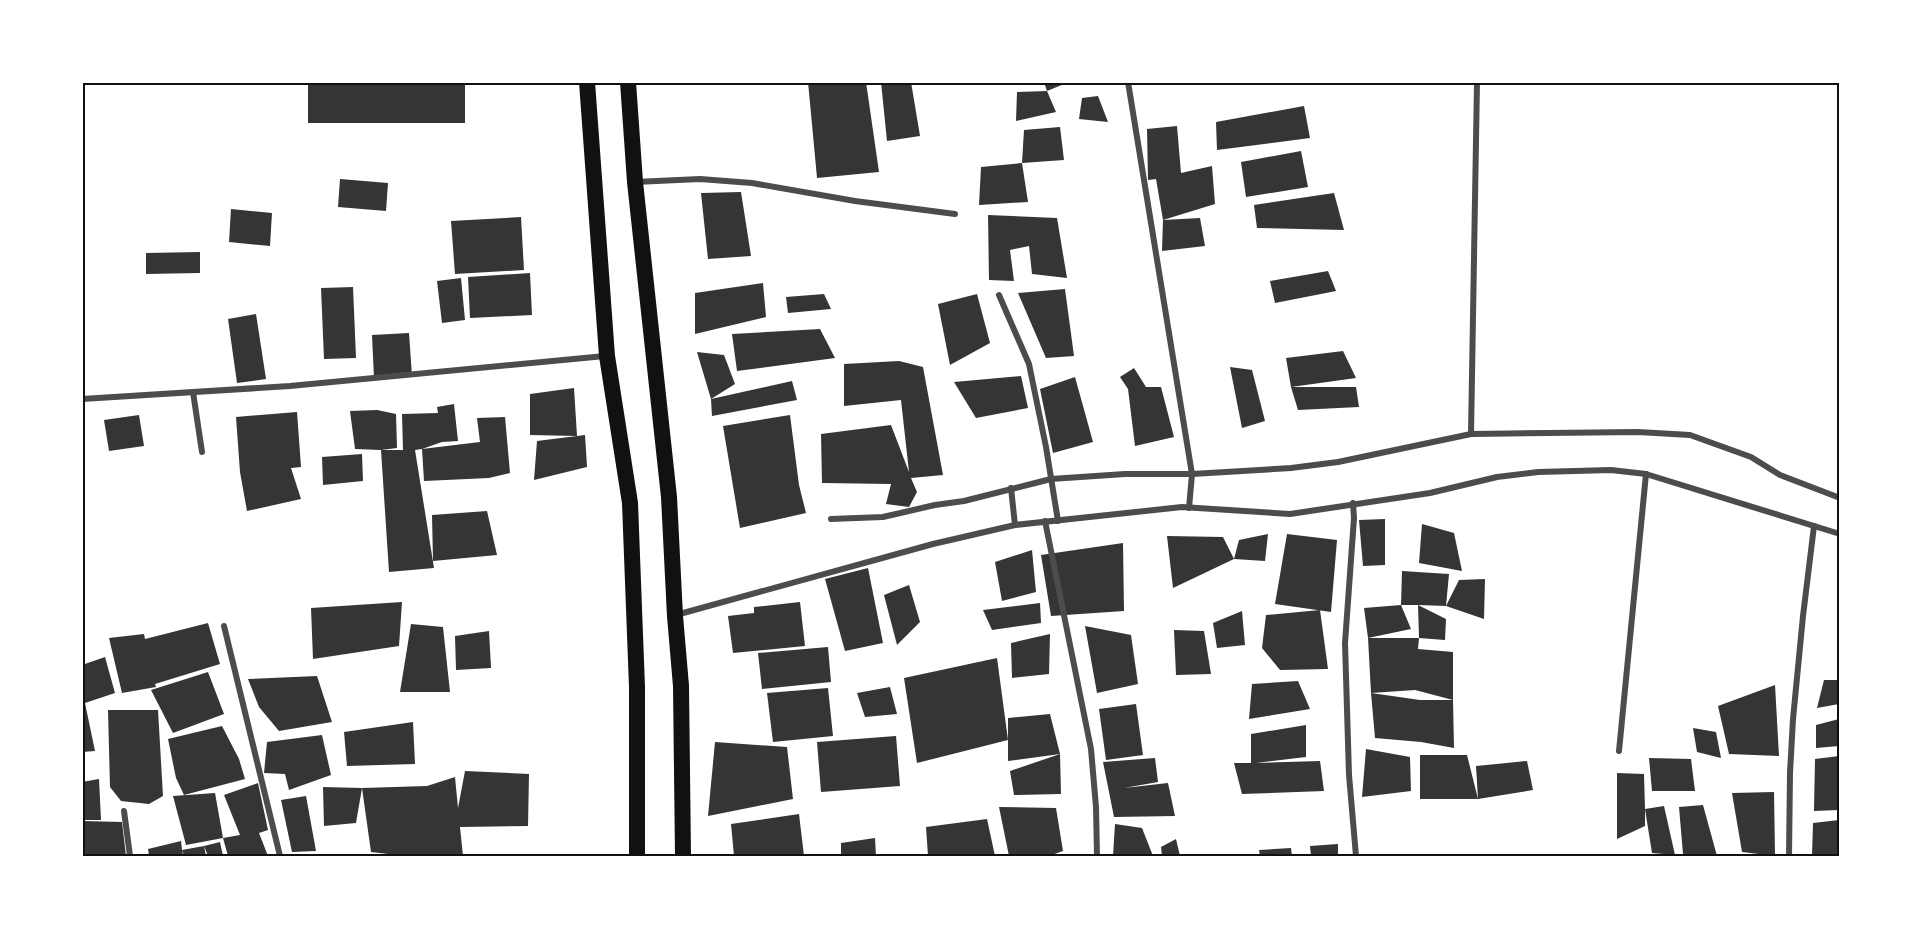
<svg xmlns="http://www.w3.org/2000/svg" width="1922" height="939" font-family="'Alegreya Sans',sans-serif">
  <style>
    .building { fill: #353535 }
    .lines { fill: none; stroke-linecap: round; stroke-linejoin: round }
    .minor { stroke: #4c4c4c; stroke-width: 6 }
    .trunk { stroke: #111; stroke-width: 16 }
    .neatline { fill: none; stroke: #111; stroke-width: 2 }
  </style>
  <rect width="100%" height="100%" fill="#fff"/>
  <g class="building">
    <rect x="308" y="82" width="157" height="41"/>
    <polygon points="808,82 866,82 879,172 817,178"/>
    <polygon points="881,82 911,82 920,136 887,141"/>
    <polygon points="1044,82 1069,82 1047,91 1056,112 1016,121 1017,92 1047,91"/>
    <polygon points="1098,96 1108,122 1079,119 1082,98"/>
    <polygon points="1304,106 1310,138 1217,150 1216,122"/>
    <polygon points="1177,126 1181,173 1212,166 1215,204 1163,220 1156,179 1148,180 1147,129"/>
    <polygon points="1060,127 1064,160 1022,163 1024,130"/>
    <polygon points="1301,151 1308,187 1246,197 1241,162"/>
    <polygon points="1022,163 1028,202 979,205 981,167"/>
    <polygon points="340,179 388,183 386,211 338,207"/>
    <polygon points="741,192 751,256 708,259 701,193"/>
    <polygon points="1334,193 1344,230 1257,228 1254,205"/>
    <polygon points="231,209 272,213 270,246 229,242"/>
    <polygon points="988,215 1057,218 1067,278 1032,274 1029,246 1010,250 1014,281 989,280"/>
    <polygon points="521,217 524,270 455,274 451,221"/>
    <polygon points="1200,218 1205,246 1162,251 1163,220"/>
    <polygon points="200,252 200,273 146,274 146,253"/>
    <polygon points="1328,271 1336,291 1275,303 1270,281"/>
    <polygon points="530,273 532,315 470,318 468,277"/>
    <polygon points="461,278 465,320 442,323 437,281"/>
    <polygon points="763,283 766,317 695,334 695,293"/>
    <polygon points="353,287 356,358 324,359 321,288"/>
    <polygon points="1065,289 1074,356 1046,358 1018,293"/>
    <polygon points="824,294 831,309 788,313 786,297"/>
    <polygon points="977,294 990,343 950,365 938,304"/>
    <polygon points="256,314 266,379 237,383 228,319"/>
    <polygon points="820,329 835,358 737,371 732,334"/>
    <polygon points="409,333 412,376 374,378 372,335"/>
    <polygon points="1343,351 1356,378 1291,387 1286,358"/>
    <polygon points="697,352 724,355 735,384 711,399"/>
    <polygon points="899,361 923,367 943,475 911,478 917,492 909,507 886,504 891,484 822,483 821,434 891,425 909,472 901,400 844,406 844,364"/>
    <polygon points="1230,367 1252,370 1265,421 1242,428"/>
    <polygon points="1134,368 1146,387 1161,387 1174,437 1135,446 1128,389 1120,377"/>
    <polygon points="1021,376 1028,408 976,418 954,382"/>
    <polygon points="1075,377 1093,442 1053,453 1040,389"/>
    <polygon points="792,381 797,400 712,416 711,399"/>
    <polygon points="1291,387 1356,387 1359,407 1298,410"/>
    <polygon points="574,388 577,436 585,435 587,467 534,480 537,441 577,436 530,435 530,394"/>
    <polygon points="454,404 458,441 442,442 422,449 480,442 477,418 505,417 510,473 489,478 424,481 422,449 415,450 434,568 389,572 381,450 355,449 350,411 377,410 396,414 397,448 381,450 403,450 402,414 438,413 437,407"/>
    <polygon points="297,412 301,467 291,468 301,499 247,511 240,472 236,417"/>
    <polygon points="139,415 144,446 109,451 104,420"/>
    <polygon points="790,415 799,485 806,513 740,528 723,426"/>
    <polygon points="362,454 363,481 323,485 322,457"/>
    <polygon points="487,511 497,555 433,561 432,515"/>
    <polygon points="1385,519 1385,565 1363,566 1359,520"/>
    <polygon points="1422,524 1454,533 1462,571 1419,563"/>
    <polygon points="1268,534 1265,561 1234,559 1173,588 1167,536 1223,537 1234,559 1239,540"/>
    <polygon points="1287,534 1337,540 1331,612 1275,604"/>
    <polygon points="1123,543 1124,611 1051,616 1041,555"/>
    <polygon points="1032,550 1036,592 1002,601 995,562"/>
    <polygon points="868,568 883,643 845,651 825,579"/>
    <polygon points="1402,571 1449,574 1446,606 1418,605 1446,619 1445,640 1419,638 1418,605 1401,605"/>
    <polygon points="1485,579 1484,619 1446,606 1459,580"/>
    <polygon points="909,585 920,622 897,645 884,595"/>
    <polygon points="402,602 399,646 313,659 311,608"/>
    <polygon points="800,602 805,646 733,653 728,616 754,613 754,607"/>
    <polygon points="1040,603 1041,623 992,630 983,610"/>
    <polygon points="1401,605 1411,629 1368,638 1364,608"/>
    <polygon points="1320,610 1328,669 1280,670 1262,648 1266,615"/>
    <polygon points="1242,611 1245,645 1217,648 1213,623"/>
    <polygon points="208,623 220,664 155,684 156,687 122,693 109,638 144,634 145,639"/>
    <polygon points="411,624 443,627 450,692 400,692"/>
    <polygon points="1085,626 1131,635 1138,684 1097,693"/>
    <polygon points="1174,630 1204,631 1211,674 1176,675"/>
    <polygon points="489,631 491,668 456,670 455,636"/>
    <polygon points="1050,634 1049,674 1012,678 1011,643"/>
    <polygon points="1368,638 1419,638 1418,649 1453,652 1453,700 1415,690 1371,693 1420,700 1453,700 1454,748 1421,742 1375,738 1371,693"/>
    <polygon points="828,647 831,682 762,689 758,653"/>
    <polygon points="105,657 115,693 85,703 95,751 82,752 82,665"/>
    <polygon points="997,658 1008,740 917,763 904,678"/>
    <polygon points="208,672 224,714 173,733 151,690"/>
    <polygon points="317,676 332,722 279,731 259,707 248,679"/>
    <polygon points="1824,680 1839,680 1839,704 1817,708"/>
    <polygon points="1298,681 1310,709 1249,719 1252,684"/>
    <polygon points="1775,685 1779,756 1729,754 1718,706"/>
    <polygon points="890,687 897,714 865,717 857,693"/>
    <polygon points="828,688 833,736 773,742 767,693"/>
    <polygon points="1136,704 1143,755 1106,760 1099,709"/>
    <polygon points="108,710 158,710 163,796 149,804 121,801 110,787"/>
    <polygon points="1050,714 1060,754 1008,761 1008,718"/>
    <polygon points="1839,719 1839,746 1816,748 1816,725"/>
    <polygon points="413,722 415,764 347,766 344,732"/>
    <polygon points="1306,725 1306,757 1256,763 1320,761 1324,791 1242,794 1234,763 1251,763 1251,734"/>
    <polygon points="222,726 239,759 245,779 184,795 176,778 168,739"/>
    <polygon points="1693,728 1716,732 1721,758 1697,752"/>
    <polygon points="322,735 331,775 289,790 285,774 264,773 267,742"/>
    <polygon points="896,736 900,786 821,792 817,742"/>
    <polygon points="715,742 787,747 793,799 708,816"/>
    <polygon points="1366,749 1410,757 1411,791 1362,797"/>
    <polygon points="1060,754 1061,794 1014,795 1010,771"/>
    <polygon points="1420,755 1467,755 1478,799 1420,799"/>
    <polygon points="1839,756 1839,810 1814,811 1815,759"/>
    <polygon points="1155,758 1158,782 1124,788 1168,783 1175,816 1114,817 1103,762"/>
    <polygon points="1649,758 1691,759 1695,791 1652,791"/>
    <polygon points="1527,761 1533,790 1478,799 1476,766"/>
    <polygon points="465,771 529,774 528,826 460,827 463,856 405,856 371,852 362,788 427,786 455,777 458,808"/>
    <polygon points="1617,773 1644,774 1645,809 1664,806 1675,855 1652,853 1645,809 1645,826 1617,839"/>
    <polygon points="99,779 101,820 82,820 82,782"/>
    <polygon points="258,783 268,830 259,833 268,856 228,856 223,838 240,835 224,795"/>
    <polygon points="323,787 362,788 356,823 324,826"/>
    <polygon points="1774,792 1775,856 1742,852 1732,793"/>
    <polygon points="215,793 223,838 186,845 173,796"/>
    <polygon points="306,796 316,851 292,852 281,800"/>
    <polygon points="1703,805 1717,856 1683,854 1679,807"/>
    <polygon points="999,807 1056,808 1063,851 1049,856 1009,856"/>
    <polygon points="799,814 804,856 734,856 731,824"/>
    <polygon points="987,819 995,856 928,856 926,827"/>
    <polygon points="1839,820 1839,856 1812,856 1813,823"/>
    <polygon points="82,821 122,822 126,856 82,856"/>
    <polygon points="1115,824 1142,828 1153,856 1113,856"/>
    <polygon points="875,838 876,856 841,856 841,843"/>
    <polygon points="1176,839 1180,856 1162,856 1161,847"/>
    <polygon points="181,841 182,850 204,846 220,842 223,856 208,856 204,846 206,856 184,856 182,850 183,856 149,856 148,849"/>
    <polygon points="1338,844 1338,856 1311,856 1310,846"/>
    <polygon points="1291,848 1292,856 1260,856 1259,850"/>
  </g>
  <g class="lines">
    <g class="minor">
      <polyline points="1128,82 1192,474 1189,508"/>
      <polyline points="635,182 700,179 752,183 855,201 955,214"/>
      <polyline points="999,295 1029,364 1046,447 1058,521"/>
      <polyline points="193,392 202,452"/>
      <polyline points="82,399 290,386 605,356"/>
      <polyline points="1471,434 1477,82"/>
      <polyline points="1011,488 1015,525"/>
      <polyline points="1353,503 1354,518 1345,643 1349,775 1356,856"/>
      <polyline points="831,519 883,517 935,505 964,501 1051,479 1125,474 1192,474 1291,468 1338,462 1471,434 1638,432 1690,435 1751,457 1780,475 1840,498"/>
      <polyline points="1045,521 1091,749 1096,807 1097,856"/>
      <polyline points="676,615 933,544 1015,525 1182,507 1290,514 1430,493 1497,477 1538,472 1611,470 1646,474 1840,534"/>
      <polyline points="224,626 280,856"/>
      <polyline points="1619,751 1646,474"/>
      <polyline points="124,811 130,856"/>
      <polyline points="1789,856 1790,773 1793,719 1803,616 1814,526"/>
    </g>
    <g class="trunk">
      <polyline points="587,82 607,356 630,503 637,687 637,856"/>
      <polyline points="628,82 635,182 669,497 675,616 681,686 683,856"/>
    </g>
  </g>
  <rect width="1922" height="939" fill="none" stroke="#ffffff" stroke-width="168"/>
  <rect x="84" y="84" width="1754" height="771" class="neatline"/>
</svg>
